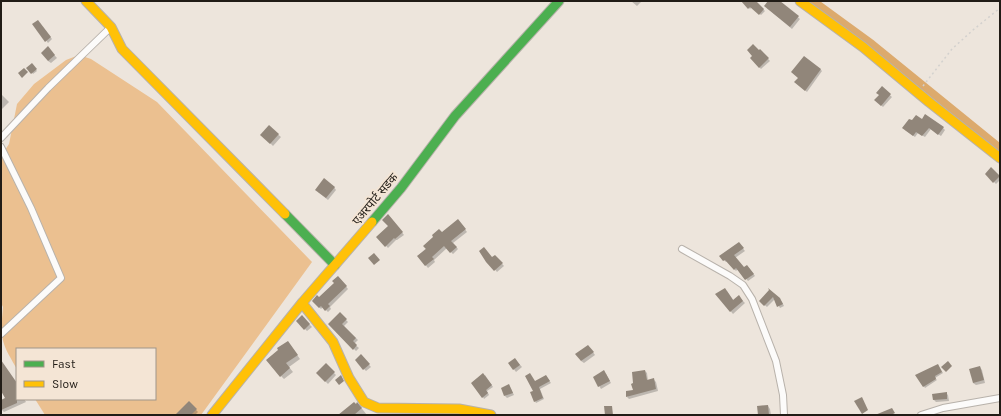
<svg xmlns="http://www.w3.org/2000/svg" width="1001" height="416" font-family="Karla,'Noto Sans Devanagari',sans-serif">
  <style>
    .forest { fill: #ebc090 }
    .shadow { fill: #0003 }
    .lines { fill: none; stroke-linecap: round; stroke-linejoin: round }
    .canal { stroke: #dcaa6d; stroke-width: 8 }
    .building { fill: #91867a }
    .street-casing { stroke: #b8b2ab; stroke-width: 8 }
    .fast-casing { stroke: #b8b2ab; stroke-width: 11 }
    .slow-casing { stroke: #b8b2ab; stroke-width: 11 }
    .path { stroke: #d3d1ce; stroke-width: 1.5; stroke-dasharray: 2 3; stroke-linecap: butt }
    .street { stroke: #fcfbfa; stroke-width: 6 }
    .fast { stroke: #4caf50; stroke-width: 9 }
    .slow { stroke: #ffc107; stroke-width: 9 }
    .labels { text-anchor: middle; stroke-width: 4; stroke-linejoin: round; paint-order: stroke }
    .street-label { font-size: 12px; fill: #211c16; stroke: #f4e5d5 }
  </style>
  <rect width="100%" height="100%" fill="#ede5dc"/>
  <path class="forest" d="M79 55 91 59 157 102 312 262 201 415H45L35 399H155V349H17V369C1 342 0 339 3 307L1 303V156L9 144 17 104 34 84 66 60Z"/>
  <g class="shadow">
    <polygon points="631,1 642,1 637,6"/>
    <polygon points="742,1 755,1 765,11 761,15 752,7 750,9"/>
    <polygon points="769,1 780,1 780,2 800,19 792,29 767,8"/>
    <polygon points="39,23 52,39 48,43 34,24"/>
    <polygon points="48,48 57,58 51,63 48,61"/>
    <polygon points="760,50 770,61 761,69 751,58"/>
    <polygon points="32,65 37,71 33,74 28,68"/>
    <polygon points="820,69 822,71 807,92 798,84 799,78"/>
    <polygon points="882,88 892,97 883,107 876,100 880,95"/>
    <polygon points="1,94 9,102 1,110"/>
    <polygon points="922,120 943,128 945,130 941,136 931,129 925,137 918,133 915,137 905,130"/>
    <polygon points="269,127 281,137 273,146 262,135"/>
    <polygon points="991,169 1000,177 1000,180 996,184 986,174"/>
    <polygon points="334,187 336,190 328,200 318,192"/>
    <polygon points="390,217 404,235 397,240 396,240 388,248 378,237 389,226"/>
    <polygon points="460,223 467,232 453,243 458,249 453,254 447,248 434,260 435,262 428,268 418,256 442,233"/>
    <polygon points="740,245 745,251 735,258 744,268 749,268 755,276 748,281 738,269 736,271 727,261 726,262 721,257"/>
    <polygon points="480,251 492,258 495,256 504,266 497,272"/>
    <polygon points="340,279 348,289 330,307 331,309 328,312 323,307 321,309 313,301 319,299"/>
    <polygon points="727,291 734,301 739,297 745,303 733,314 717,295"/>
    <polygon points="770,291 782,302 784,306 780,308 775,299 767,307 760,301"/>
    <polygon points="340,314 348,322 344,326 358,340 354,344 359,348 356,351 329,324"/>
    <polygon points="302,317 312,327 307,331 297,321"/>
    <polygon points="290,345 300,359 289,367 293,372 284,379 281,376"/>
    <polygon points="590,348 595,355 584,363 581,361"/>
    <polygon points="363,358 371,367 366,371 364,369"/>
    <polygon points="515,359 522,367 516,372 509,363"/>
    <polygon points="1,361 17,385 17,399 24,399 26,402 4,412 1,409 1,401 7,398 1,390"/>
    <polygon points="326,365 336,375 328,384 317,373"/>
    <polygon points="938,365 943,373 935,378 937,380 925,388 917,375"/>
    <polygon points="980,367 982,370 985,383 976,385 973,383"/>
    <polygon points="645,371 647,373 648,381 654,380 656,382 658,391 629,399 627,397 634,391"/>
    <polygon points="606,374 611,383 601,389 594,377"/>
    <polygon points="485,375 493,387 487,391 489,395 484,399 483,397"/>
    <polygon points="546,376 551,383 540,389 544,399 536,403 535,401 535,382"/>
    <polygon points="509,385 514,395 507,398 505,396"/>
    <polygon points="946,393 948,395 949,401 936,402 934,400 933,395"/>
    <polygon points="189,402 198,412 195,415 181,415"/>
    <polygon points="359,405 367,415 340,415"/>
    <polygon points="768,406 770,409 771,415 759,415"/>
    <polygon points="680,414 690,414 691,415 680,415"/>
  </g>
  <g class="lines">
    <polyline class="canal" points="813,1 872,44 1000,148"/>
  </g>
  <g class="building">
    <polygon points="741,1 756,1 764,9 759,15 750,7 748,9"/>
    <polygon points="768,1 780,1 799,16 790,27 764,6"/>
    <polygon points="38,20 51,37 45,42 32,24"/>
    <polygon points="753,44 759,50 760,49 769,58 759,68 750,58 752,56 747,50"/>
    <polygon points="48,46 55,55 48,61 41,53"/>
    <polygon points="804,56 821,69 805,91 794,82 798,78 791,72"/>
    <polygon points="32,63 37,69 31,74 26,68"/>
    <polygon points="24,68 28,72 22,78 18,73"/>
    <polygon points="882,86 891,94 881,106 874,100 879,95 876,93"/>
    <polygon points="925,114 944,127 938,135 929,128 922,136 916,132 913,136 902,128 909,119 912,120 916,115 922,119"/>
    <polygon points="269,125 279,134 270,144 260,135"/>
    <polygon points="991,167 1000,176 993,183 985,174"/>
    <polygon points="324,178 335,187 326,198 315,190"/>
    <polygon points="388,214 403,232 395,239 394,238 385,247 376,237 388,226 382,220"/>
    <polygon points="458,219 466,229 451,241 457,247 450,253 444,246 432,257 434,259 425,266 417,256 426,249 423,246 433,237 432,235 439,229 442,232"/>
    <polygon points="739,242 744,248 734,255 744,267 747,265 754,274 745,280 736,268 734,270 725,260 723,261 719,256"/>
    <polygon points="484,247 492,257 495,255 503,263 494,271 486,262 479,251"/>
    <polygon points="374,253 380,260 374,265 368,258"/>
    <polygon points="338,276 347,286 328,304 330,306 325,311 321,306 319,308 312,301 317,295 319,297 334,283 332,281"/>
    <polygon points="725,288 733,300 739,295 743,301 730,312 715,294"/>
    <polygon points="768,288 780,298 783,304 777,307 773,297 764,306 759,301 769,290"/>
    <polygon points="340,312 347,319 342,324 356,338 353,341 357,345 353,350 328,324"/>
    <polygon points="302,315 310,324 304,330 296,321"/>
    <polygon points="288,341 298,355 286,363 290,368 280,377 266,360 278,350 277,348"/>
    <polygon points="588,345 594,352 581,361 575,354"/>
    <polygon points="361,354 370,364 363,370 355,360"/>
    <polygon points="515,358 520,365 513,370 508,363"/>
    <polygon points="1,360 17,383 17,403 1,410 1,400 5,398 1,391"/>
    <polygon points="948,361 952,366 946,372 941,367"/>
    <polygon points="326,363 335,372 325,382 316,373"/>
    <polygon points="938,364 942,372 935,376 936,379 923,387 915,375"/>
    <polygon points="980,366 984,380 973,383 969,369"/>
    <polygon points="604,370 610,381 598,387 593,377"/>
    <polygon points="645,370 647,380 654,378 656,389 626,397 626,391 633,390 631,384 633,383 632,372"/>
    <polygon points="483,373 492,385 486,390 488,393 482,398 471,383"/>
    <polygon points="530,373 535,381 546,375 550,381 539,387 543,398 534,402 530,392 533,391 525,376"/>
    <polygon points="341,375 344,381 339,385 335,380"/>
    <polygon points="509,384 513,393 504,396 501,388"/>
    <polygon points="947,392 947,399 933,400 932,394"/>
    <polygon points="862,397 868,410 862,414 854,401"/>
    <polygon points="189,401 197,409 191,415 175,415"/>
    <polygon points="354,402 356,404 357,402 362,408 354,415 338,415"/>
    <polygon points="768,405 769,415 758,415 757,406"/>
    <polygon points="604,406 612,406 613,415 605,415"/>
    <polygon points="892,408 895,413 891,415 875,415"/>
  </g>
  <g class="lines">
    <defs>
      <g id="street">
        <polyline points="1,138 48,88 111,27"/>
        <polyline points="1,147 31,208 61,278 1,334"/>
        <polyline points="682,249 730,276 743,285 752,299 776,361 783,395 784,415"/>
        <polyline points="921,415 943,408 1000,398"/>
      </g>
      <g id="fast">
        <polyline points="285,214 335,265"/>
        <polyline points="372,222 401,188 455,116 559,1"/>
      </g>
      <g id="slow">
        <polyline points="86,1 111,27 122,49 285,214"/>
        <polyline points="800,1 863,47 929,102 1000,158"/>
        <polyline points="302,303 333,342 349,378 364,402 378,408 459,409 491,415"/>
        <polyline points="212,415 302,303 372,222"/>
      </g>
    </defs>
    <use href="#street" class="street-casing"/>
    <use href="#fast" class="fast-casing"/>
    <use href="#slow" class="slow-casing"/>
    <polyline class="path" points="923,86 952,49 973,30 1000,8"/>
    <use href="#street" class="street"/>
    <use href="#fast" class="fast"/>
    <use href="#slow" class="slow"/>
  </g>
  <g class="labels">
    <g class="street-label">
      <text transform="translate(375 199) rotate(-50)" y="4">एअरपोर्ट सडक</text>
    </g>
  </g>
  <rect width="1001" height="416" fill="none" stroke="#211c16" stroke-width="4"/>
  <rect x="16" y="348" width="140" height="52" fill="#f4e5d5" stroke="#a09589"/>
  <rect x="24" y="361" width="20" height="6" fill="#4caf50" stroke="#a09589"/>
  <text x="52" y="368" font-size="12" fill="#211c16">Fast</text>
  <rect x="24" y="381" width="20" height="6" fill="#ffc107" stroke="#a09589"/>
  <text x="52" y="388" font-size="12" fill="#211c16">Slow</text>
</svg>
